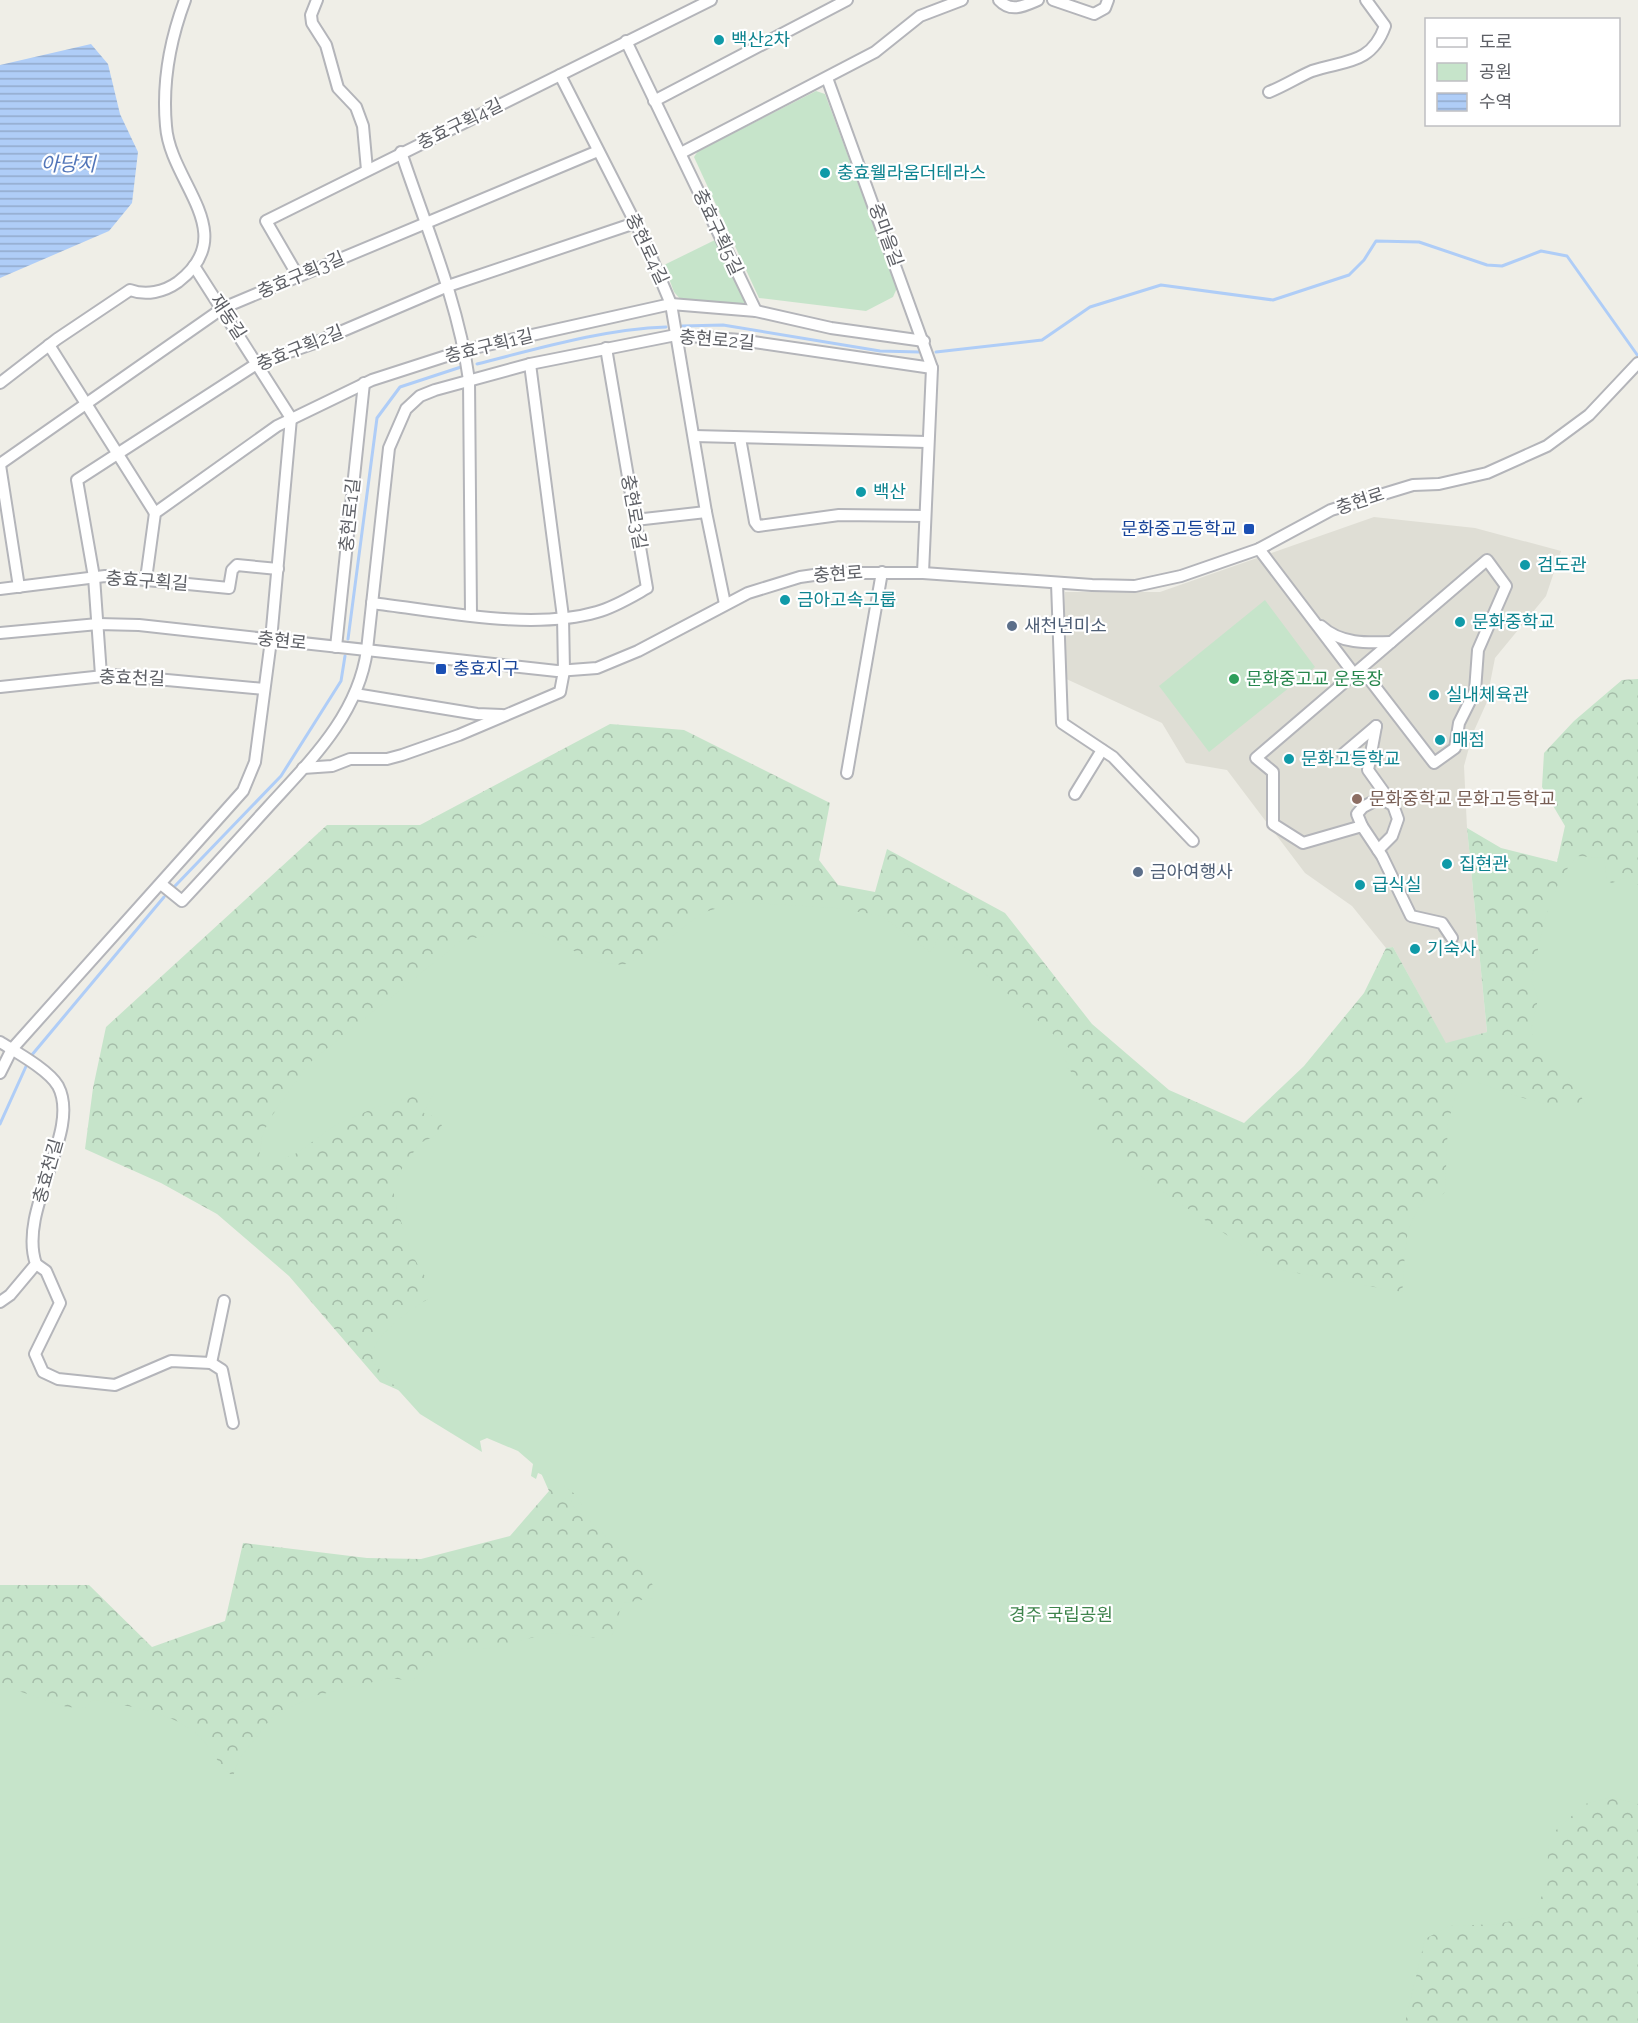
<svg xmlns="http://www.w3.org/2000/svg" width="1638" height="2023" font-family="Raleway,'Noto Sans KR',sans-serif">
  <style>
    .education { fill: #dfded5 }
    .forest { fill: url(#forest-crowns) }
    .park { fill: #c6e4ca }
    .water { fill: url(#water-rules) }
    .lines { fill: none; stroke-linecap: round; stroke-linejoin: round }
    .stream { stroke: #afcdf7; stroke-width: 3 }
    .minor-casing { stroke: #b4b5ba; stroke-width: 14 }
    .minor { stroke: #fff; stroke-width: 10 }
    .culture-dot { fill: #0f9aa8; stroke: #fff; stroke-width: 2 }
    .transit-dot { fill: #1a4fb4; stroke: #fff; stroke-width: 2 }
    .service-dot { fill: #5c6f8a; stroke: #fff; stroke-width: 2 }
    .leisure-dot { fill: #2e9e5b; stroke: #fff; stroke-width: 2 }
    .education-dot { fill: #8d6e63; stroke: #fff; stroke-width: 2 }
    .labels { text-anchor: middle; stroke-width: 4.5; stroke-linejoin: round; paint-order: stroke }
    .culture-label { font-size: 18px; fill: #0d838f; stroke: #fff; text-anchor: start }
    .street-label { font-size: 18px; fill: #5e6066; stroke: #fff }
    .transit-label { font-size: 18px; fill: #164399; stroke: #fff; text-anchor: end }
    .service-label { font-size: 18px; fill: #4e5e75; stroke: #fff; text-anchor: start }
    .leisure-label { font-size: 18px; fill: #27864d; stroke: #fff; text-anchor: start }
    .education-label { font-size: 18px; fill: #785e54; stroke: #fff; text-anchor: start }
    .park-label { font-size: 18px; fill: #3e844c; stroke: #fff }
    .water-label { font-size: 20px; font-style: italic; fill: #5276b9; stroke: #fff }
  </style>
  <defs>
    <pattern id="forest-crowns" width="20" height="18" patternUnits="userSpaceOnUse" patternTransform="scale(1.5)"><rect width="20" height="18" fill="#c6e4ca"/><path d="M2 6a3 3 0 1 1 6 0M12 15a3 3 0 1 1 6 0" fill="none" stroke="#a4bca8"/></pattern>
    <pattern id="water-rules" width="6" height="5" patternUnits="userSpaceOnUse" patternTransform="scale(1.5)"><rect width="6" height="5" fill="#afcdf7"/><path d="M0 2.5h6" fill="none" stroke="#92aacc"/></pattern>
  </defs>
  <rect width="100%" height="100%" fill="#efeee7"/>
  <polygon class="education" points="1374,517 1475,528 1561,551 1546,596 1495,658 1486,704 1473,733 1464,766 1467,828 1487,1032 1446,1044 1393,947 1386,948 1352,906 1305,873 1227,770 1186,763 1162,723 1062,677 1065,592 1160,592"/>
  <polygon class="forest" points="1638,679 1638,2023 0,2023 0,1585 89,1585 152,1647 225,1621 243,1543 367,1558 421,1559 510,1536 549,1491 530,1448 380,1382 289,1276 217,1214 161,1183 85,1149 93,1088 106,1027 327,825 420,825 610,724 684,730 830,803 819,860 838,885 875,892 887,849 1005,913 1092,1024 1169,1090 1244,1123 1304,1066 1364,993 1386,948 1393,947 1446,1043 1487,1032 1467,828 1501,848 1557,862 1565,826 1542,787 1544,753 1574,721 1622,680"/>
  <g class="park">
    <polygon points="816,91 825,94 897,288 893,297 866,311 759,298 694,157 698,151"/>
    <polygon points="717,239 748,305 682,301 674,292 664,265"/>
    <polygon points="1265,600 1315,667 1209,752 1159,686"/>
    <path d="M1577 856 1604 858 1607 881 1612 883 1628 877 1638 885V1804L1611 1797 1585 1804 1555 1831 1549 1843 1545 1890 1531 1917 1497 1924 1449 1926 1425 1939 1405 2023H0V1685L67 1707 85 1708 91 1701 100 1700C134 1708 174 1712 200 1737 213 1750 218 1766 233 1776L239 1759 274 1715 314 1696 390 1678 413 1681 432 1659 458 1649 490 1648 551 1633 599 1638 611 1636C619 1625 616 1614 624 1603L653 1598 654 1587 644 1571 564 1498 582 1505C576 1489 553 1479 538 1473L536 1479 531 1476 533 1464 518 1451 487 1438 480 1441 482 1452 420 1414 373 1362C373 1357 372 1352 374 1348 382 1329 418 1303 436 1295L411 1253 394 1199V1180L420 1143 437 1135 442 1126 438 1118 423 1113 434 1093 429 1092 374 1108 334 1126 297 1153 260 1169 258 1165 262 1137 269 1120 308 1064 461 941 518 929 543 936 597 962 623 965 648 955 702 913 737 902 836 908 882 916 930 952 941 935 1070 1049 1063 1059 1069 1064 1065 1066 1082 1082 1080 1087 1107 1105 1092 1125 1140 1176 1268 1263 1286 1271 1402 1292C1407 1254 1400 1229 1427 1197L1437 1200 1445 1192 1448 1122 1459 1085 1471 1080C1500 1090 1557 1114 1585 1103L1568 1076 1534 1042 1531 1030 1538 999 1531 979 1546 915 1561 877Z"/>
  </g>
  <polygon class="water" points="91,44 108,64 120,114 138,152 132,203 109,231 0,278 0,65"/>
  <g class="lines">
    <g class="stream">
      <polyline points="682,326 723,325 880,351 919,352"/>
      <polyline points="936,352 1042,340 1090,307 1161,285 1273,300 1349,275 1364,260 1376,241 1419,242 1487,265 1502,266 1541,251 1567,256 1638,356"/>
      <path d="M477 364C537 349 604 329 666 327"/>
      <polyline points="348,639 377,418 400,387 461,367"/>
      <polyline points="175,886 281,776 341,681 345,656"/>
      <polyline points="31,1056 164,897"/>
      <polyline points="0,1124 28,1062"/>
    </g>
    <defs>
      <g id="minor">
        <polyline points="317,0 311,15 312,23 326,45 338,88 356,107 363,126 367,170"/>
        <path d="M999 0C1011 13 1024 6 1038 0"/>
        <polyline points="1053,0 1094,14 1105,8 1108,0"/>
        <polyline points="626,41 756,311"/>
        <polyline points="560,75 644,240 671,304 706,512 725,604"/>
        <polyline points="827,78 932,368 923,573"/>
        <path d="M1269 92C1284 86 1298 77 1312 71 1345 60 1371 65 1385 26L1366 0"/>
        <polyline points="654,101 847,0"/>
        <path d="M401 152C426 227 458 301 469 380L471 614"/>
        <polyline points="681,153 875,52 920,16 962,0"/>
        <polyline points="298,276 266,221 711,0"/>
        <polyline points="49,345 155,513"/>
        <path d="M0 383 57 339 130 290C146 296 164 292 178 282 242 233 170 183 166 126 162 82 170 40 185 0"/>
        <polyline points="694,436 927,442"/>
        <polyline points="740,438 755,522 758,526 839,515 925,516"/>
        <polyline points="0,464 223,308 598,151"/>
        <polyline points="0,465 19,587"/>
        <polyline points="635,520 706,512"/>
        <polyline points="1259,549 1354,674 1487,560 1506,586 1478,650 1475,691 1459,723 1455,748 1434,763 1370,680 1354,674 1256,758 1273,772 1273,824 1303,843 1362,826 1382,856 1411,916 1442,923 1452,938"/>
        <polyline points="146,579 155,513 277,426 372,380 465,350 671,304 756,311 831,328 924,341"/>
        <polyline points="1057,583 1062,723 1113,757 1193,841"/>
        <polyline points="0,589 105,576 229,588 232,570 237,565 278,569"/>
        <path d="M372 603C439 611 532 631 597 612 615 607 631 597 647 588L606 348"/>
        <path d="M1321 626C1340 644 1367 643 1391 642"/>
        <polyline points="0,633 98,624 139,625 557,671 597,668 638,651 748,593 800,577 828,573 923,573 1092,585 1135,586 1181,576 1259,549 1331,510 1413,485 1439,484 1487,473 1547,446 1589,415 1638,363"/>
        <polyline points="336,647 364,383"/>
        <polyline points="101,675 94,577 77,480 258,363 312,344 448,286 635,223"/>
        <polyline points="0,687 113,675 264,689"/>
        <polyline points="355,694 477,714 502,715"/>
        <polyline points="1376,726 1368,770 1393,805 1398,819 1392,836 1378,850"/>
        <polyline points="1343,754 1376,726"/>
        <polyline points="303,768 332,766 350,759 387,759 402,755 459,735 560,692 564,671 563,617 530,364"/>
        <polyline points="847,773 882,572"/>
        <polyline points="1075,794 1102,750"/>
        <polyline points="1362,826 1357,814 1363,807 1380,798 1391,804"/>
        <path d="M161 884 182 901C211 870 240 838 269 806 311 760 358 715 367 650L389 448 406 409 420 396 435 390 530 364 676 335 740 340 932 368"/>
        <path d="M0 1042C16 1052 49 1070 58 1086 82 1131 17 1209 36 1264L10 1295 0 1302"/>
        <polyline points="0,1073 12,1049 243,791 255,762 271,640 291,418 194,266"/>
        <polyline points="36,1264 46,1271 60,1303 35,1354 43,1372 58,1379 115,1385 171,1361 211,1363 224,1301"/>
        <polyline points="211,1363 222,1370 233,1423"/>
      </g>
    </defs>
    <use href="#minor" class="minor-casing"/>
    <use href="#minor" class="minor"/>
  </g>
  <g class="culture-dot">
    <circle cx="719" cy="40" r="6"/>
    <circle cx="825" cy="173" r="6"/>
    <circle cx="861" cy="492" r="6"/>
    <circle cx="1525" cy="565" r="6"/>
    <circle cx="785" cy="600" r="6"/>
    <circle cx="1460" cy="622" r="6"/>
    <circle cx="1434" cy="695" r="6"/>
    <circle cx="1440" cy="740" r="6"/>
    <circle cx="1289" cy="759" r="6"/>
    <circle cx="1447" cy="864" r="6"/>
    <circle cx="1360" cy="885" r="6"/>
    <circle cx="1415" cy="949" r="6"/>
  </g>
  <g class="transit-dot">
    <rect x="1243" y="523" width="12" height="12" rx="3"/>
    <rect x="435" y="663" width="12" height="12" rx="3"/>
  </g>
  <g class="service-dot">
    <circle cx="1012" cy="626" r="6"/>
    <circle cx="1138" cy="872" r="6"/>
  </g>
  <circle class="leisure-dot" cx="1234" cy="679" r="6"/>
  <circle class="education-dot" cx="1357" cy="799" r="6"/>
  <g class="labels">
    <g class="culture-label">
      <text x="731" y="46">백산2차</text>
      <text x="837" y="179">충효웰라움더테라스</text>
      <text x="873" y="498">백산</text>
      <text x="1537" y="571">검도관</text>
      <text x="797" y="606">금아고속그룹</text>
      <text x="1472" y="628">문화중학교</text>
      <text x="1446" y="701">실내체육관</text>
      <text x="1452" y="746">매점</text>
      <text x="1301" y="765">문화고등학교</text>
      <text x="1459" y="870">집현관</text>
      <text x="1372" y="891">급식실</text>
      <text x="1427" y="955">기숙사</text>
    </g>
    <g class="street-label">
      <text transform="translate(460 124) rotate(-26)" y="6">충효구획4길</text>
      <text transform="translate(718 232) rotate(65)" y="6">충효구획5길</text>
      <text transform="translate(886 235) rotate(70)" y="6">중마을길</text>
      <text transform="translate(647 249) rotate(65)" y="6">충현로4길</text>
      <text transform="translate(301 275) rotate(-23)" y="6">충효구획3길</text>
      <text transform="translate(228 317) rotate(57)" y="6">재동길</text>
      <text transform="translate(717 340) rotate(5)" y="6">충현로2길</text>
      <text transform="translate(489 346) rotate(-14)" y="6">충효구획1길</text>
      <text transform="translate(300 348) rotate(-22)" y="6">충효구획2길</text>
      <text transform="translate(1360 501) rotate(-18)" y="6">충현로</text>
      <text transform="translate(634 512) rotate(80)" y="6">충현로3길</text>
      <text transform="translate(350 515) rotate(-84)" y="6">충현로1길</text>
      <text transform="translate(838 574) rotate(-4)" y="6">충현로</text>
      <text transform="translate(147 581) rotate(4)" y="6">충효구획길</text>
      <text transform="translate(282 641) rotate(6)" y="6">충현로</text>
      <text transform="translate(132 678) rotate(2)" y="6">충효천길</text>
      <text transform="translate(48 1171) rotate(-74)" y="6">충효천길</text>
    </g>
    <g class="transit-label">
      <text x="1237" y="535">문화중고등학교</text>
      <text x="453" y="675" text-anchor="start">충효지구</text>
    </g>
    <g class="service-label">
      <text x="1024" y="632">새천년미소</text>
      <text x="1150" y="878">금아여행사</text>
    </g>
    <g class="leisure-label">
      <text x="1246" y="685">문화중고교 운동장</text>
    </g>
    <g class="education-label">
      <text x="1369" y="805">문화중학교 문화고등학교</text>
    </g>
    <g class="park-label">
      <text x="1061" y="1621">경주 국립공원</text>
    </g>
    <g class="water-label">
      <text x="68" y="171">아당지</text>
    </g>
  </g>
  <rect x="1425" y="18" width="195" height="108" fill="#ffffff" stroke="#bfbfc2" stroke-width="1.5"/>
  <rect x="1437" y="38" width="30" height="9" fill="#ffffff" stroke="#bfbfc2" stroke-width="1.5"/>
  <text x="1479" y="48" font-size="18" fill="#5e6066">도로</text>
  <rect x="1437" y="63" width="30" height="18" fill="#c6e4ca" stroke="#bfbfc2" stroke-width="1.5"/>
  <text x="1479" y="78" font-size="18" fill="#5e6066">공원</text>
  <rect x="1437" y="93" width="30" height="18" fill="url(#water-rules)" stroke="#bfbfc2" stroke-width="1.5"/>
  <text x="1479" y="108" font-size="18" fill="#5e6066">수역</text>
</svg>
